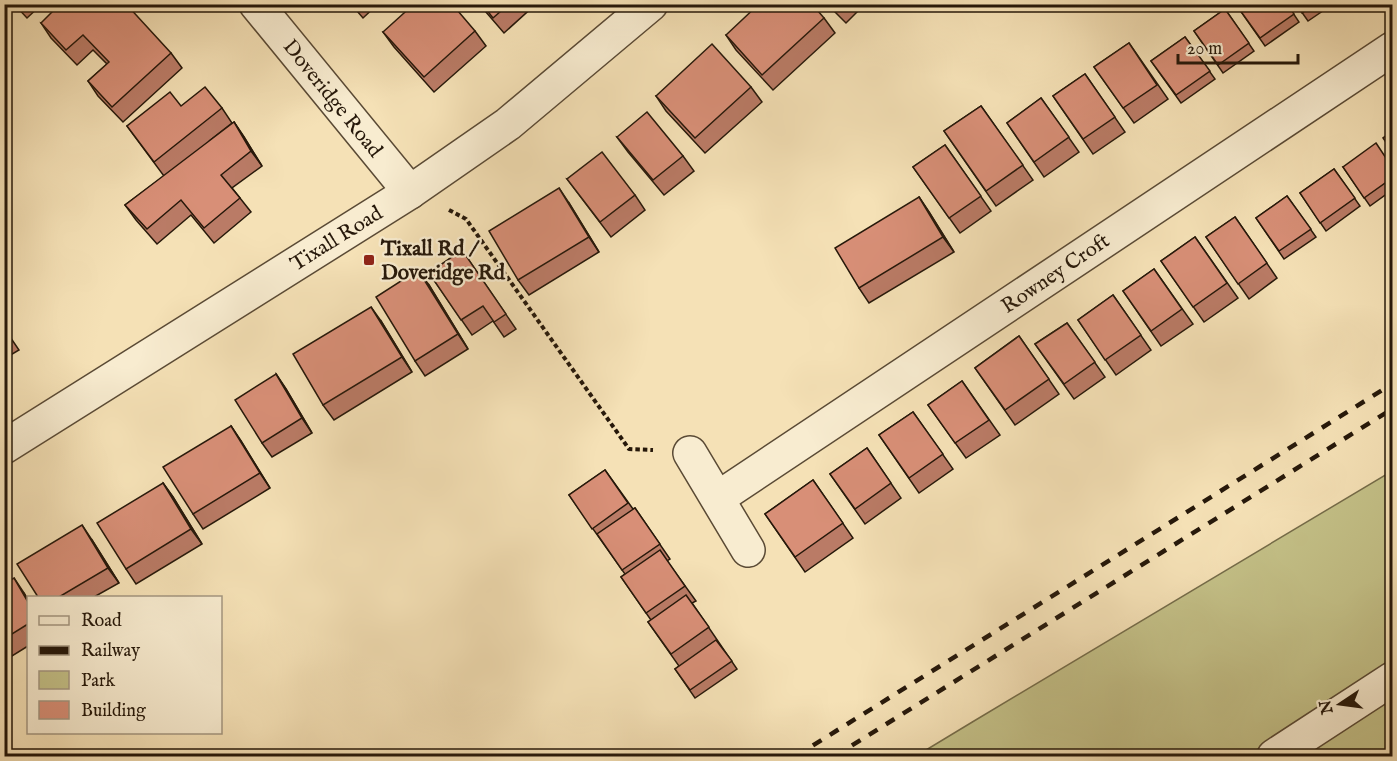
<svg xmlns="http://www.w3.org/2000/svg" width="1397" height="761" font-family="'IM FELL English',serif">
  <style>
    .green { fill: #c4c188; stroke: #756c49; stroke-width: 1.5 }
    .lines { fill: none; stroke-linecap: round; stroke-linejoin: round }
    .minor-casing { stroke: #5a4a35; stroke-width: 36 }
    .path { stroke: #26180a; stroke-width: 4; stroke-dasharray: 4.5 3; stroke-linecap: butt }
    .minor { stroke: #f8ecd0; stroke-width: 33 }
    .rail { stroke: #26180a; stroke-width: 4.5; stroke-dasharray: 10 10; stroke-linecap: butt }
    .wall { fill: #ba7b66; stroke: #26180a; stroke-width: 1.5 }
    .shaded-wall { fill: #976453; stroke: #26180a; stroke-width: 1.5 }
    .building { fill: #d88f77; stroke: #26180a; stroke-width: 1.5 }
    .poi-dot { fill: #8f2418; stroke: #f8ecd0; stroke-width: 2 }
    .labels { text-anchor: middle; stroke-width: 4.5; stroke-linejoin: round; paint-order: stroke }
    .street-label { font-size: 21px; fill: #26180a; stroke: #f8ecd0 }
    .poi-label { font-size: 21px; font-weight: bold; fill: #26180a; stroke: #f8ecd0; text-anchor: start }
  </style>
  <rect width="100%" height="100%" fill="#f5e1b6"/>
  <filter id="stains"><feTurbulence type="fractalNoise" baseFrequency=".00333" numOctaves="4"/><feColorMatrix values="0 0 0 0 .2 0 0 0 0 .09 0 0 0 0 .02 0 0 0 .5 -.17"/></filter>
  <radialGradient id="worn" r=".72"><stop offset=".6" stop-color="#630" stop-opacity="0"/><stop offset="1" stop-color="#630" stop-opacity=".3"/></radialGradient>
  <polygon class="green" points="1392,471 1392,756 916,756 974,721"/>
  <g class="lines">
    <defs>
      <g id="minor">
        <polyline points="256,4 410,192"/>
        <polyline points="4,447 410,192 508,124 651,4"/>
        <polyline points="690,453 748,550"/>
        <polyline points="718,498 1392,49"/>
        <polyline points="1274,756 1392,679"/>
      </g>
    </defs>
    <use href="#minor" class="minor-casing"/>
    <polyline class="path" points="449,210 466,219 629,449 653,450"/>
    <use href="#minor" class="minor"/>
    <g class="rail">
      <polyline points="796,756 1392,384"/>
      <polyline points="835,756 1392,409"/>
    </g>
  </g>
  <g class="wall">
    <polygon points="14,4 42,4 27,18"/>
    <polygon points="351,4 378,4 363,18"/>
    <polygon points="479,4 536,4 504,33"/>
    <polygon points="827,4 865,4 846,23"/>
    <polygon points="1287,4 1299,22 1265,46 1237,6"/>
    <polygon points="1296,4 1333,4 1308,21"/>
    <polygon points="1225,9 1254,51 1223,73 1194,31"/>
    <polygon points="824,18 835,33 773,90 736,50 726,35"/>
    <polygon points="41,23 171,53 182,68 123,122 98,96 88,81 107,64 93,50 77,65 51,38"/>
    <polygon points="475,31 486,46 434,92 394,47 383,32"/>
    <polygon points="1185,37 1215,79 1181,103 1151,61"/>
    <polygon points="1129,43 1168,99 1134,123 1094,67"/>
    <polygon points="1085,74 1125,132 1093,154 1053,96"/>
    <polygon points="751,87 762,102 705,153 666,111 656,96"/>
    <polygon points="1041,98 1079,152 1044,177 1007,123"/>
    <polygon points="181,106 222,108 232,123 209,141 234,122 244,137 262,166 232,188 251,212 214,243 191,215 157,244 136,220 125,205 164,176 127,126"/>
    <polygon points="981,106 1033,180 996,206 944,131"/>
    <polygon points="617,137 683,156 694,171 664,195 628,152"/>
    <polygon points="945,145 991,211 960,233 913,167"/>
    <polygon points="1343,167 1392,167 1392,190 1370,206"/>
    <polygon points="1334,169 1360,206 1326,231 1300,193"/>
    <polygon points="567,179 635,195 645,210 611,237"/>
    <polygon points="1287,196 1316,237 1284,259 1256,218"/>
    <polygon points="919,197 929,212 954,252 869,303 859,288"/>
    <polygon points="569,203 599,252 529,295 518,280"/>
    <polygon points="1235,217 1277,278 1249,299 1206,237"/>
    <polygon points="1195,237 1238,298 1204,322 1161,261"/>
    <polygon points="462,250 516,329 504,337 493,321 472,335 429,273"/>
    <polygon points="1154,269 1193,324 1161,346 1123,291"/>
    <polygon points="429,285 468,349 425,376 415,361"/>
    <polygon points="1113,295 1151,350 1116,375 1078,320"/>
    <polygon points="381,321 412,372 334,420 323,405"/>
    <polygon points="1067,323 1105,377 1074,399 1035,344"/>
    <polygon points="4,328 19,350 4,359"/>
    <polygon points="1019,336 1059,394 1015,425 975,368"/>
    <polygon points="276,374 286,389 312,433 272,457 262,443"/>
    <polygon points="962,381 1000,435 966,458 928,405"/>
    <polygon points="913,412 953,469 919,493 879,435"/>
    <polygon points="231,426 241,441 270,488 203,529 193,514"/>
    <polygon points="867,448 901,498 865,524 830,474"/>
    <polygon points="605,470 633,509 635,508 670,559 667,561 696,601 692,603 737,669 695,698 675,669 679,666 648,622 651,620 621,577 625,574 569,495"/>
    <polygon points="813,480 853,538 805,572 765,514"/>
    <polygon points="163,483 173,497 202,544 136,584 126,569"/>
    <polygon points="92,540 119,583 94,597 38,597"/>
    <polygon points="4,584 24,593 28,600 28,646 4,661"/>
  </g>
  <g class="shaded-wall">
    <polygon points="234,122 244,137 262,166 251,151"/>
    <polygon points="559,188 569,203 599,252 589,237"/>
    <polygon points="919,197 929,212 954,252 943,237"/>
    <polygon points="418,270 429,285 468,349 458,334"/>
    <polygon points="371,307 381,321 412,372 402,357"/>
    <polygon points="276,374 286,389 312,433 302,418"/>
    <polygon points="231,426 241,441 270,488 260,473"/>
    <polygon points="163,483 173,497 202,544 191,529"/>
    <polygon points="82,525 92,540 119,583 108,568"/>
    <polygon points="14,578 24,593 28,600 28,602"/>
  </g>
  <g class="building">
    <polygon points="60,4 126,4 171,53 112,107 88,81 109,62 83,35 66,50 41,23"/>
    <polygon points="414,4 452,4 475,31 424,77 383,32"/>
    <polygon points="482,4 509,4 493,18"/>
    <polygon points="759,4 812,4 824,18 762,75 726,35"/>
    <polygon points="831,4 839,4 835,8"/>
    <polygon points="1238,4 1287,4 1294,14 1260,38 1237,6"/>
    <polygon points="1296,4 1315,4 1302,13"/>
    <polygon points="1225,9 1249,43 1218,65 1194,31"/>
    <polygon points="1185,37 1210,71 1176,95 1151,61"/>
    <polygon points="1129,43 1157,85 1123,108 1094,67"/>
    <polygon points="712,44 751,87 695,138 656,96"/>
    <polygon points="1085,74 1115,117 1083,139 1053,96"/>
    <polygon points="205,87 222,108 154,162 127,126 170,92 181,106"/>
    <polygon points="1041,98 1069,137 1034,162 1007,123"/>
    <polygon points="981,106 1023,165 986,191 944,131"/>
    <polygon points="647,112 683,156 653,180 617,137"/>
    <polygon points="234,122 251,151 221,175 240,198 204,228 181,200 147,229 125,205"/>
    <polygon points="1392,131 1392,151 1383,138"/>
    <polygon points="1376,143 1392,167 1392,178 1364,198 1343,167"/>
    <polygon points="945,145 981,196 949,218 913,167"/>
    <polygon points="602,152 635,195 600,222 567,179"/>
    <polygon points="1334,169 1355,198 1320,223 1300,193"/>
    <polygon points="559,188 589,237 518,280 489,231"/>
    <polygon points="1287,196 1311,229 1279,251 1256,218"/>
    <polygon points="919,197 943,237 859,288 835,248"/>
    <polygon points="1235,217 1267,263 1238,284 1206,237"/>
    <polygon points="1195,237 1227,283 1193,307 1161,261"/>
    <polygon points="462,250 506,314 494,322 483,306 461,320 429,273"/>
    <polygon points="1154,269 1182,309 1151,331 1123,291"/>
    <polygon points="418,270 458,334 415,361 376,297"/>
    <polygon points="1113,295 1141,335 1105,360 1078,320"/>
    <polygon points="371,307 402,357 323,405 293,354"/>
    <polygon points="1067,323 1095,362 1064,384 1035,344"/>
    <polygon points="4,329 8,335 4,337"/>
    <polygon points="1019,336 1049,379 1005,410 975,368"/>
    <polygon points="276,374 302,418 262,443 235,400"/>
    <polygon points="962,381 989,420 955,443 928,405"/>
    <polygon points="913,412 943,454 909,478 879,435"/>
    <polygon points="231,426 260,473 193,514 163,467"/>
    <polygon points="867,448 891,483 855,509 830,474"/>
    <polygon points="605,470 628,503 592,529 569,495"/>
    <polygon points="813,480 843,523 795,557 765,514"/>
    <polygon points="163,483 191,529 126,569 97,523"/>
    <polygon points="635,508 660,544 622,570 597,534"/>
    <polygon points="82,525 108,568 59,597 38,597 17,564"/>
    <polygon points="660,550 685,586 646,613 621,577"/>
    <polygon points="14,578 28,602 28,624 4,639 4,584"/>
    <polygon points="686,595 709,627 671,654 648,622"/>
    <polygon points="716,640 732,661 690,690 675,669"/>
  </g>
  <rect class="poi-dot" x="363" y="254" width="12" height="12" rx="3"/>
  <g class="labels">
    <g class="street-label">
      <text transform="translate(333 98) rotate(51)" y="7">Doveridge Road</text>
      <text transform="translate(336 238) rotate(-32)" y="7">Tixall Road</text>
      <text transform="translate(1055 273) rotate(-34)" y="7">Rowney Croft</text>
    </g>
    <g class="poi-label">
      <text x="381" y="255">Tixall Rd /<tspan x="381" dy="24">Doveridge Rd</tspan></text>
    </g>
  </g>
  <rect width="1397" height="761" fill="none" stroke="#f5e1b6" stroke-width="24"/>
  <rect x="6" y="6" width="1385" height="749" fill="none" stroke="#26180a" stroke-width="3"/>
  <rect x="12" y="12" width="1373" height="737" fill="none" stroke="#26180a" stroke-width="1.5"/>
  <rect x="27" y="596" width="195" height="138" fill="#f8ecd0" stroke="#a49781" stroke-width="1.5"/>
  <rect x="39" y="616" width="30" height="9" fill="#f8ecd0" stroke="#a49781" stroke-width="1.5"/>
  <text x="81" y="626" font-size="18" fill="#26180a">Road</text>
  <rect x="39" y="646" width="30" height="9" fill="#26180a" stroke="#a49781" stroke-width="1.5"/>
  <text x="81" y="656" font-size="18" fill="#26180a">Railway</text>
  <rect x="39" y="671" width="30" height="18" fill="#c4c188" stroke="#a49781" stroke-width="1.5"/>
  <text x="81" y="686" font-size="18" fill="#26180a">Park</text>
  <rect x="39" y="701" width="30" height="18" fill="#d88f77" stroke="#a49781" stroke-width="1.5"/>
  <text x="81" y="716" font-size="18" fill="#26180a">Building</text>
  <g transform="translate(1340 704) rotate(257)" stroke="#f8ecd0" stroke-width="4.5" paint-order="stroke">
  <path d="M0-4.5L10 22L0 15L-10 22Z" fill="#26180a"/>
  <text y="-9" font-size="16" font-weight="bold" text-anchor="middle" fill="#26180a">N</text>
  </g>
  <path d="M1178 54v9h120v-9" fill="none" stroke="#26180a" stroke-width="3"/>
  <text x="1187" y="54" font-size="18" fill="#26180a" stroke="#f8ecd0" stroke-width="4.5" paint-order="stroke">20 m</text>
  <rect width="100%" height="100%" filter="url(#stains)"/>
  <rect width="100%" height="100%" fill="url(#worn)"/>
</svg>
